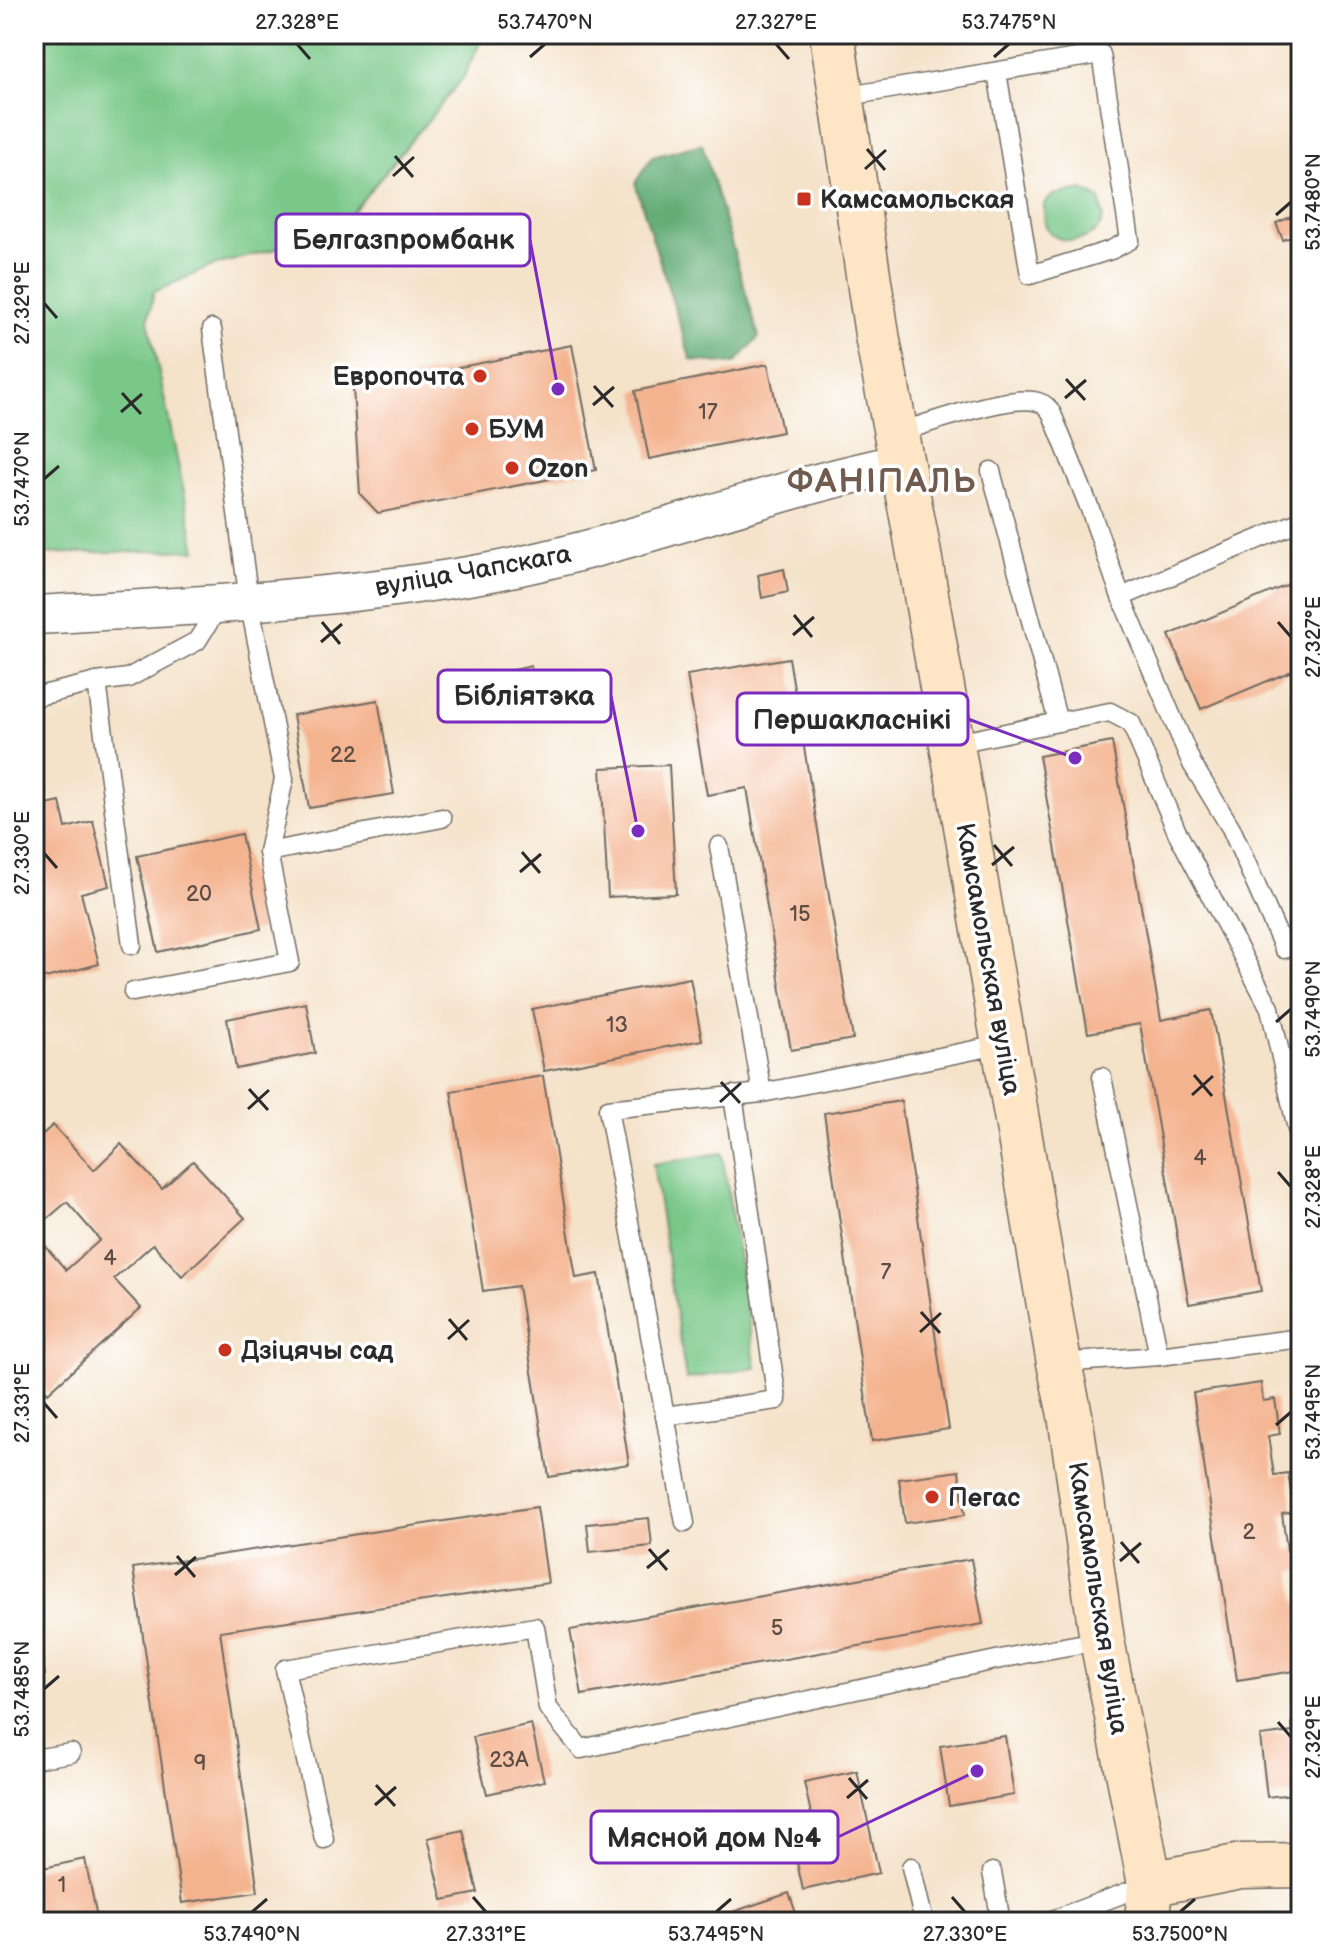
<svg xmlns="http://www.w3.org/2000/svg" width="1335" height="1956" font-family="'Balsamiq Sans',sans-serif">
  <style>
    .green { fill: #79c888; stroke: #527a5a; stroke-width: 2 }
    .forest { fill: #62ac74; stroke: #466c50; stroke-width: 2 }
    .building { fill: #f4b38f }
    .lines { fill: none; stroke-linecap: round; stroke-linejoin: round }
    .lane-casing { stroke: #716b62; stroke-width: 21 }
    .street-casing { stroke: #716b62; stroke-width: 41 }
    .secondary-casing { stroke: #716b62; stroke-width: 47 }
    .lane { stroke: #fff; stroke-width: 18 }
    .street { stroke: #fff; stroke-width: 38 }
    .secondary { stroke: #fde5c5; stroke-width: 44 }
    .ticks { fill: none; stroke: #2b2b2b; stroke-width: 3 }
    .poi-dot { fill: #c8321e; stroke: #fff; stroke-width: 3 }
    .labels { text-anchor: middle; stroke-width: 7; stroke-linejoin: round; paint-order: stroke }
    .number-label { font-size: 22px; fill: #5d4d44 }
    .poi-label { font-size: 26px; font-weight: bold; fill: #2b2b2b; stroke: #fff; text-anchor: start }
    .street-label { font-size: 26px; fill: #2b2b2b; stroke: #fff }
    .district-label { font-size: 34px; font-weight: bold; letter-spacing: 2px; fill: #715b4e; stroke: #fff }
    .leader { fill: none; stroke: #7b2cbf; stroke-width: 3 }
    .callout-dot { fill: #7b2cbf; stroke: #fff; stroke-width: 3 }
    .callout { fill: #fff; stroke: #7b2cbf; stroke-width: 3 }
    .callout-label { font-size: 28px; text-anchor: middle; font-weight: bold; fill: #2b2b2b }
    .neatline { fill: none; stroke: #2b2b2b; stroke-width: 3 }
    .ticks-label { font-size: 20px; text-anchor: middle; fill: #2b2b2b }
  </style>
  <rect width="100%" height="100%" fill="#fff"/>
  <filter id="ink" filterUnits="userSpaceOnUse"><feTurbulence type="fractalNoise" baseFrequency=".0125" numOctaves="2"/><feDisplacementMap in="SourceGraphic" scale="16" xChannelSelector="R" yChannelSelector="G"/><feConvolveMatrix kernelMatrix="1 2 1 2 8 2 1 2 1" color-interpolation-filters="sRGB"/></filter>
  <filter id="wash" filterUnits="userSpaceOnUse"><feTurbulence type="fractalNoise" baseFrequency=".006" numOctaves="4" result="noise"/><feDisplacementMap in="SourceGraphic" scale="32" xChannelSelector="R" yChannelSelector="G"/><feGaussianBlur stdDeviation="1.8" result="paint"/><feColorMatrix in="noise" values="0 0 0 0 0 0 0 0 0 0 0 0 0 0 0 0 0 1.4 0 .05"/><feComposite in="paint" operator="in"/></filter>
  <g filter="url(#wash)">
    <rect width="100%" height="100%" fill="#f4e2c9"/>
    <g class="green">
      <polygon points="34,34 484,34 463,78 335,233 212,266 154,292 148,320 196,550 34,554"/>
      <path d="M1083 190 1100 199C1101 205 1103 213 1103 218 1100 242 1052 251 1045 223 1044 218 1044 210 1044 204L1053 195Z"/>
      <polygon points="722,1153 756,1368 686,1379 653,1164"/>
    </g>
    <polygon class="forest" points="702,144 759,337 734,364 691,360 635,183 652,157"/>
    <g id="blocks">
      <g class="building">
        <polygon points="1301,213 1301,233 1283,240 1276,223"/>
        <polygon points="572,345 596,470 378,513 360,494 353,388"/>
        <polygon points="768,364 782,432 649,459 635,391"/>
        <polygon points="784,569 788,592 762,598 758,575"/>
        <polygon points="1301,579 1301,667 1201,709 1169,635"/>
        <polygon points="789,658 853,1039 791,1050 747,788 707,795 687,675"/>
        <polygon points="531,666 540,705 476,720 467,681"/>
        <polygon points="378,700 394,794 309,808 293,715"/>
        <polygon points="1112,742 1161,1020 1211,1010 1261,1291 1189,1304 1140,1024 1088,1033 1039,756"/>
        <polygon points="669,765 676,894 608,897 601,768"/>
        <polygon points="60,802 66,828 93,821 109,886 81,893 99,964 34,981 34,808"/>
        <polygon points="241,834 261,929 158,952 137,856"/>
        <polygon points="690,978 702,1040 544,1071 532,1009"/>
        <polygon points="306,1003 315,1053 236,1069 227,1019"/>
        <polygon points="543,1076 576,1278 599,1274 629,1464 549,1477 518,1286 483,1291 451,1091"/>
        <polygon points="901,1101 949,1429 872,1441 824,1113"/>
        <polygon points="53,1125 94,1170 121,1144 162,1189 193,1161 245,1218 182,1276 153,1244 114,1279 141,1308 48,1393 34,1377 34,1233 66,1270 100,1240 67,1202 34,1230 34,1203 39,1198 34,1193 34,1142"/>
        <polygon points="1261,1383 1263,1401 1275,1399 1280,1434 1268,1436 1274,1475 1288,1473 1294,1512 1282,1514 1287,1550 1300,1548 1301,1554 1301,1570 1292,1571 1297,1606 1301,1605 1301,1670 1237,1680 1193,1393"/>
        <polygon points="959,1471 965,1515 905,1523 899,1479"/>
        <polygon points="537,1507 548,1583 220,1631 258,1892 182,1903 133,1568"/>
        <polygon points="649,1518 652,1546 590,1552 587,1524"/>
        <polygon points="971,1559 983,1624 582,1695 570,1630"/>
        <polygon points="34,1617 36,1617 45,1675 34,1677"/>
        <polygon points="1301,1720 1301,1793 1267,1797 1260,1736 1293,1732 1292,1721"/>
        <polygon points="531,1724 544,1781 487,1794 473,1737"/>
        <polygon points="1005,1736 1014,1795 949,1806 940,1746"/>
        <polygon points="857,1771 879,1873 803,1890 794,1849 818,1845 804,1782"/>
        <polygon points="463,1830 478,1893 443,1900 428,1838"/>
        <polygon points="85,1859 98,1922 41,1922 36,1898 34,1898 34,1870"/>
        <polygon points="789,1893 799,1922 719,1922 718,1917"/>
      </g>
    </g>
  </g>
  <g filter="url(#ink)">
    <use href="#blocks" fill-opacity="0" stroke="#716b62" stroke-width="2"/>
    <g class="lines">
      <defs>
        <g id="lane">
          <polyline points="842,97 1101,54 1130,240 1111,250 1030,275 997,72"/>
          <polyline points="212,329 249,601 284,779 268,852 442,818"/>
          <path d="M896 433C928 424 1009 393 1038 402 1045 404 1049 408 1052 414L1090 509 1121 597 1192 764 1231 828 1284 949 1301 942"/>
          <polyline points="1121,597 1301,521"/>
          <polyline points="34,697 97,682"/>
          <polyline points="1058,722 1110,712 1131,723 1177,832 1270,1008 1301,1147"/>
          <polyline points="952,744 1058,722 991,471"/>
          <polyline points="719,846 762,1093 1004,1044"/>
          <polyline points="132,945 97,682 128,678 197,641 219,606"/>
          <polyline points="133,992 290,962 268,852"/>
          <polyline points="1102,1077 1159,1356"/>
          <polyline points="1059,1363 1159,1356 1301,1338"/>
          <polyline points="665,1416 777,1400 733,1095"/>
          <polyline points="685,1523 608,1109 762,1093"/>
          <polyline points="34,1759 71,1753"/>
          <polyline points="324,1839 285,1669 535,1627 548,1708 581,1749 1024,1654 1102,1640"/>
          <polyline points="911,1867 924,1922"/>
          <polyline points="992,1872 1001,1922"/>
          <polyline points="1047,1922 1149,1884"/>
        </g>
        <path id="street" d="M34 615C181 607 329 600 474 575 584 556 689 519 796 489 830 479 866 471 901 463"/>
        <g id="secondary">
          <polyline points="832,34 878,341 916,537 1059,1363 1070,1415 1102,1640 1150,1884 1147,1922"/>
          <polyline points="1150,1884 1241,1866 1301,1865"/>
        </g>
      </defs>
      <use href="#lane" class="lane-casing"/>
      <use href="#street" class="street-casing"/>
      <use href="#secondary" class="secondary-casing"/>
      <use href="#lane" class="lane"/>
      <use href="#street" class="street"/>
      <use href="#secondary" class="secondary"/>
    </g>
  </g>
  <path class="ticks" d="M297 44 310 59M776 44 789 59M530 57 545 44M994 57 1009 44M867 149 885 170M395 156 413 177M865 169 886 150M393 176 414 157M1276 215 1291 202M44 303 57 318M1066 379 1085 400M594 386 613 407M122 393 141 414M1065 398 1086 380M593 405 614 387M121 412 142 394M44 479 59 466M794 615 812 637M322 622 340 644M1278 622 1291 637M793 635 814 617M321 642 342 624M994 845 1012 866M522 852 540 873M44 853 57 868M992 865 1014 847M520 872 541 854M1276 1022 1291 1009M1194 1075 1212 1096M721 1082 740 1103M249 1089 268 1110M1192 1095 1213 1076M720 1102 741 1083M248 1109 269 1090M1278 1172 1291 1187M921 1312 940 1333M449 1319 467 1340M920 1332 941 1313M448 1339 469 1320M44 1403 57 1418M1276 1425 1291 1412M1121 1542 1139 1563M649 1549 667 1570M177 1556 195 1577M1120 1561 1141 1543M647 1568 669 1550M175 1575 196 1557M44 1689 59 1676M1278 1722 1291 1737M849 1778 867 1799M376 1785 395 1806M847 1798 868 1780M375 1805 396 1787M473 1897 486 1912M952 1897 965 1912M252 1912 267 1899M716 1912 731 1899M1180 1912 1195 1899"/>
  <g class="poi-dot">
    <rect x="796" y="191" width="16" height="16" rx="4"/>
    <circle cx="480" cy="376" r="8"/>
    <circle cx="472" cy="429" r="8"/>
    <circle cx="512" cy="468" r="8"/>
    <circle cx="225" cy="1350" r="8"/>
    <circle cx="932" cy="1497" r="8"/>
  </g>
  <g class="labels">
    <g class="number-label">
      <text x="708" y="419">17</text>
      <text x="343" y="762">22</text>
      <text x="199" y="901">20</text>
      <text x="800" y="921">15</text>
      <text x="617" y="1032">13</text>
      <text x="1200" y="1165">4</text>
      <text x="110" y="1265">4</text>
      <text x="886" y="1279">7</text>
      <text x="1249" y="1539">2</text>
      <text x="777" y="1635">5</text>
      <text x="509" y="1767">23А</text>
      <text x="200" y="1770">9</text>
      <text x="62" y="1892">1</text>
    </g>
    <g class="poi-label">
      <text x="820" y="208">Камсамольская</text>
      <text x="464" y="385" text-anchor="end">Европочта</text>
      <text x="488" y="438">БУМ</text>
      <text x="528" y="477">Ozon</text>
      <text x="241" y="1359">Дзіцячы сад</text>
      <text x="948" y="1506">Пегас</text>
    </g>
    <g class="street-label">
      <text transform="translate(473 570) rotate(-10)" y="9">вуліца Чапскага</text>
      <text transform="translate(989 959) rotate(80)" y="9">Камсамольская вуліца</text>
      <text transform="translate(1099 1598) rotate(81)" y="9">Камсамольская вуліца</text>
    </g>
    <g class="district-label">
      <text x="882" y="492">ФАНІПАЛЬ</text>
    </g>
  </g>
  <path class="leader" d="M558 389L530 240M638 831L611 696M1075 758L968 719M977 1771L838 1837"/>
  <g class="callout-dot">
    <circle cx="558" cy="389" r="8"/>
    <circle cx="638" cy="831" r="8"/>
    <circle cx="1075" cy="758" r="8"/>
    <circle cx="977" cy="1771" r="8"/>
  </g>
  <g class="callout">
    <rect x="276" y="214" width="254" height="52" rx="8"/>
    <rect x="438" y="670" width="173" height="52" rx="8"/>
    <rect x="737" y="693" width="231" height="52" rx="8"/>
    <rect x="591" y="1811" width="247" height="52" rx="8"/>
  </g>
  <g class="callout-label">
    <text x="403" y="249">Белгазпромбанк</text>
    <text x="524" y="705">Бібліятэка</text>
    <text x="852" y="729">Першакласнікі</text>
    <text x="714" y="1847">Мясной дом №4</text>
  </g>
  <rect width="1335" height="1956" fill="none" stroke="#fff" stroke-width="88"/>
  <rect x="44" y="44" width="1247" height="1868" class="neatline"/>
  <g class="ticks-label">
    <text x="297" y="29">27.328°E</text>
    <text x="545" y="29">53.7470°N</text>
    <text x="776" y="29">27.327°E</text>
    <text x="1009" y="29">53.7475°N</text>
    <text transform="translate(1313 202) rotate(-90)" y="7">53.7480°N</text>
    <text transform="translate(22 303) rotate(-90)" y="7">27.329°E</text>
    <text transform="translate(22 479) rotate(-90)" y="7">53.7470°N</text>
    <text transform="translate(1313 637) rotate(-90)" y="7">27.327°E</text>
    <text transform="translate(22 853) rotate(-90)" y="7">27.330°E</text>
    <text transform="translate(1313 1009) rotate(-90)" y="7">53.7490°N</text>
    <text transform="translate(1313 1187) rotate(-90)" y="7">27.328°E</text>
    <text transform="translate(22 1403) rotate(-90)" y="7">27.331°E</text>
    <text transform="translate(1313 1412) rotate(-90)" y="7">53.7495°N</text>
    <text transform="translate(22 1689) rotate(-90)" y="7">53.7485°N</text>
    <text transform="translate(1313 1737) rotate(-90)" y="7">27.329°E</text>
    <text x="252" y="1941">53.7490°N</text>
    <text x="486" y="1941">27.331°E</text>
    <text x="716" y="1941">53.7495°N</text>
    <text x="965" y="1941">27.330°E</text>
    <text x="1180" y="1941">53.7500°N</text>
  </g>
</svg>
